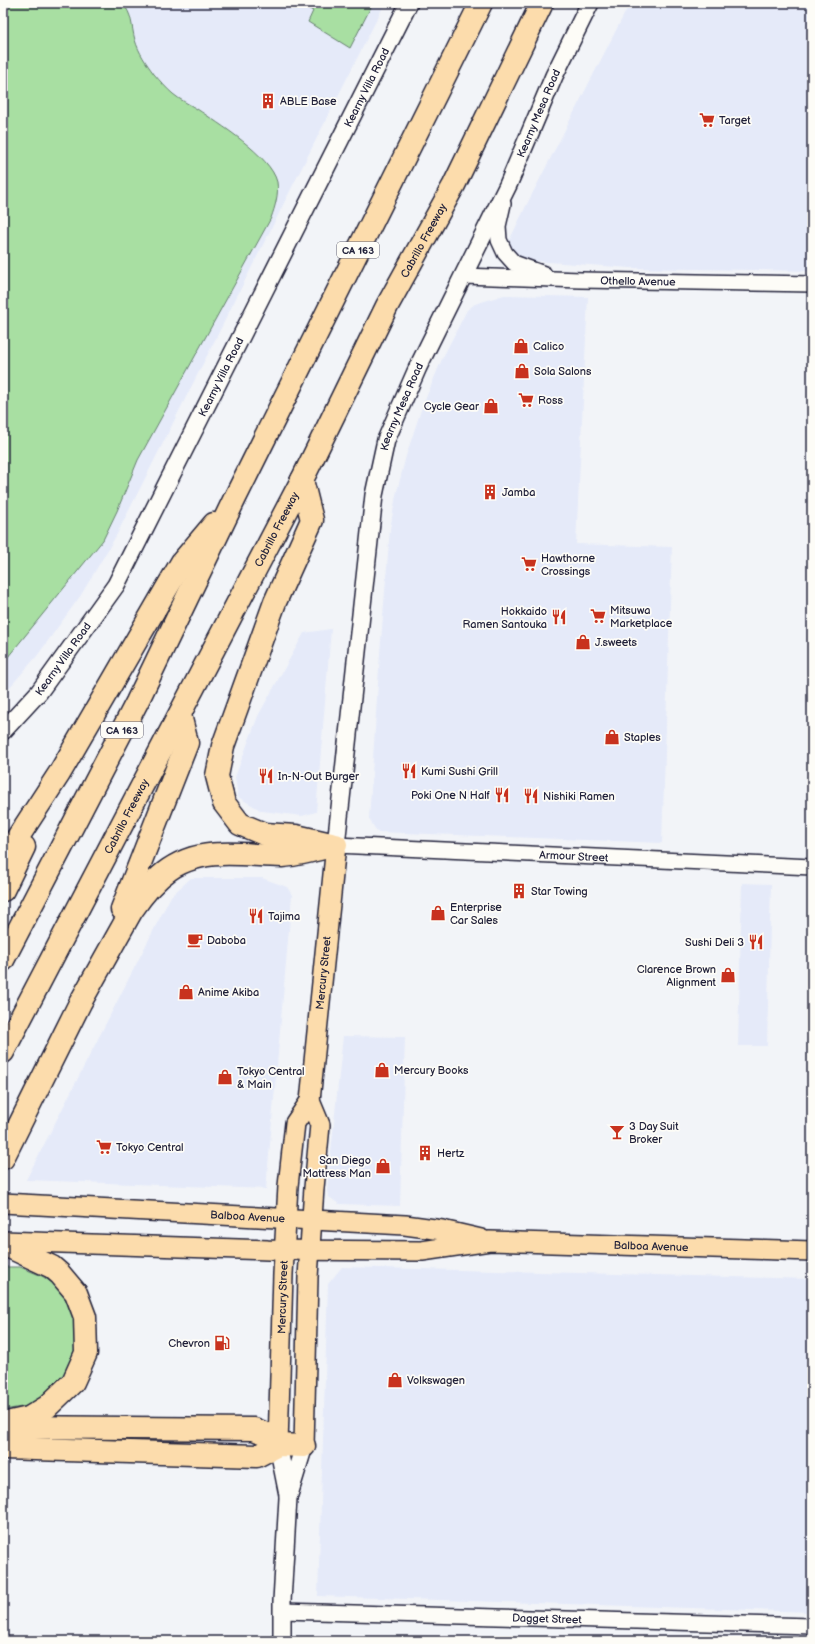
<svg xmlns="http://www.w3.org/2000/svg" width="815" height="1644" font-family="'Balsamiq Sans',sans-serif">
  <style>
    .built { fill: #e5eaf9 }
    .green { fill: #a8dfa2; stroke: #65806e }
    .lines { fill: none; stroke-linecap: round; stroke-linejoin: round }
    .tertiary-casing { stroke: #22223b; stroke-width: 18 }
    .secondary-casing { stroke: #22223b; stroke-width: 20 }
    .primary-casing { stroke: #22223b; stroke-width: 22 }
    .motorway-casing { stroke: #22223b; stroke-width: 25 }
    .tertiary { stroke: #fdfcf7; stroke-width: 15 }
    .secondary { stroke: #fdfcf7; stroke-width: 17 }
    .primary { stroke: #fcdcac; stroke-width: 19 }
    .motorway { stroke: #fcdcac; stroke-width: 22 }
    .labels { text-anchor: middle; stroke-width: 3.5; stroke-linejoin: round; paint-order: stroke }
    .shield { fill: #fdfcf7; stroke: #646373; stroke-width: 1 }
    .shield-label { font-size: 10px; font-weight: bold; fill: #22223b }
    .street-label { font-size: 11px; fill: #22223b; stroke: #fdfcf7 }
    .poi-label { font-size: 11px; fill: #22223b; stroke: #fdfcf7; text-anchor: start }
  </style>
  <rect width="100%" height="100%" fill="#f2f4f8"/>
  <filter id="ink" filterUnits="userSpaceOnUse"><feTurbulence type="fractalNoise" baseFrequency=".025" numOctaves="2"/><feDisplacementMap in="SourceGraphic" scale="8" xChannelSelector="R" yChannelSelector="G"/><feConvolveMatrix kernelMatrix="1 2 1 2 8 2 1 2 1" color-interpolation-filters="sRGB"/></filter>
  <g filter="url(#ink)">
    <g class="built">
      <polygon points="3,3 385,3 116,536 81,595 37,656 3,695"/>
      <polygon points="630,3 812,3 812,271 631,268 521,260 508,243 526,206"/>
      <polygon points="504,295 588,297 576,544 672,547 662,843 377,832 369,819 380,653 390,529 396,495 406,456 421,410 442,359 467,310 475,304"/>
      <polygon points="331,629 316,812 302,816 262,811 238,797 235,777 258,716 304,633"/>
      <polygon points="191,878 262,878 287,887 292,895 266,1189 26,1180 171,896"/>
      <polygon points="742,883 771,884 767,1046 738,1046"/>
      <polygon points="343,1036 405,1037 400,1206 339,1204 329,1197 327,1191"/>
      <polygon points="342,1267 812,1279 812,1612 318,1596 328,1284"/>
    </g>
    <g class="green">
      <path d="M3 3H122C133 14 131 26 135 40 139 53 146 63 154 74 160 81 167 89 173 94 180 100 189 104 197 109 218 123 271 156 277 182 279 194 275 207 271 218L138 460 117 511 103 540 3 663Z"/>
      <polygon points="299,3 373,3 350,48 308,22 313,11"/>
      <polygon points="3,1267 20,1267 42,1276 60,1288 72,1306 79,1344 64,1384 28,1406 3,1410"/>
    </g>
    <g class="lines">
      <defs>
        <g id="tertiary">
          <polyline points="503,204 498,226 499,240 505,253 514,263 544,274"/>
          <path id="s1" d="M463 276 581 280 812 284"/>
          <path id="s2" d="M336 845 812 867"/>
          <path id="s3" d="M282 1611 812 1626"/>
        </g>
        <g id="secondary">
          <path id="s4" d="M3 731 39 692 116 585 409 3"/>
          <path id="s5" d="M336 845 374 495 386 440 418 367 508 185 554 76 590 3"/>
          <polyline points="278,1445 288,1495"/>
          <polyline points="282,1641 282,1601 288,1498 304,1446"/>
        </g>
        <g id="primary">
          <path id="s6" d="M3 1203 405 1225 442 1230 481 1239"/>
          <path id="s7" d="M3 1241 268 1250 422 1251 490 1241 812 1251"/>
          <path id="s8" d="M278 1445 283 1274 288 1186 295 1123 310 1101 336 845"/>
          <polyline points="304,1446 308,1277 314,1188 320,1125 310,1101"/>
        </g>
        <g id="motorway">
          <polyline points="302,480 312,520 275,602 223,746 217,776 224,803 240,824 264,834 296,836 331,844"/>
          <polyline points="3,860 59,774 182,562 214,524"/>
          <polyline points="3,890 24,847"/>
          <polyline points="122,909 187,743 180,715"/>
          <polyline points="3,960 137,702 235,498 481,3"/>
          <path id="s9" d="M3 1052 302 480 387 306 454 185 542 3"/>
          <path d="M3 1158 80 1003 132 910C155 876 178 855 221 854 241 853 261 856 282 856 300 855 318 849 336 845"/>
          <polyline points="3,1244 52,1267 60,1274 76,1293 85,1317 86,1353 73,1382 47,1407 29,1418 11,1422"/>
          <polyline points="3,1427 254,1429 266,1434 278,1445"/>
          <polyline points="3,1448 257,1456 278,1445 304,1446"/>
        </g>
      </defs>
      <use href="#tertiary" class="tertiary-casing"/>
      <use href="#secondary" class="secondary-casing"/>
      <use href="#primary" class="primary-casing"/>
      <use href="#motorway" class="motorway-casing"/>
      <use href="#tertiary" class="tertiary"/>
      <use href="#secondary" class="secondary"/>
      <use href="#primary" class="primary"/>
      <use href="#motorway" class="motorway"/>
    </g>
  </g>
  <defs>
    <symbol id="building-bare" viewBox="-9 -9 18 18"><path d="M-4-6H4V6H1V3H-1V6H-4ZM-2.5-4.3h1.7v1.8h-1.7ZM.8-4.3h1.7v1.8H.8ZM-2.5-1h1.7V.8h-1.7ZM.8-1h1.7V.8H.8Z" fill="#c8321e" stroke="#fdfcf7" stroke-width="2.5" paint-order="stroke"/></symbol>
    <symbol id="supermarket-bare" viewBox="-9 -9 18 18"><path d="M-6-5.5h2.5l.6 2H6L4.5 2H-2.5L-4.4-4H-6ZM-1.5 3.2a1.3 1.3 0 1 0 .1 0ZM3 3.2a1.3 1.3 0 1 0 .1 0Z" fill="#c8321e" stroke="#fdfcf7" stroke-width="2.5" paint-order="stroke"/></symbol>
    <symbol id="shop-bare" viewBox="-9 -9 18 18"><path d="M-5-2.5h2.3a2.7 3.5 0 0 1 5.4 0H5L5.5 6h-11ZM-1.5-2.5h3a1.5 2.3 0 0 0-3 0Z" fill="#c8321e" stroke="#fdfcf7" stroke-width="2.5" paint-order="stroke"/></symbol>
    <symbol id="restaurant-bare" viewBox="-9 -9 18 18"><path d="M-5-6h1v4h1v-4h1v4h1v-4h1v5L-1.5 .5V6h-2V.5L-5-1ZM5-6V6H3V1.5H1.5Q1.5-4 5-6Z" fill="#c8321e" stroke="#fdfcf7" stroke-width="2.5" paint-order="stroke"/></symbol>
    <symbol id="cafe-bare" viewBox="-9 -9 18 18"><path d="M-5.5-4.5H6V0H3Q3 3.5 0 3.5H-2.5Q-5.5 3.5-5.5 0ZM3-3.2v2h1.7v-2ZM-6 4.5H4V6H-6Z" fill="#c8321e" stroke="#fdfcf7" stroke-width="2.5" paint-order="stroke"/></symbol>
    <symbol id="bar-bare" viewBox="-9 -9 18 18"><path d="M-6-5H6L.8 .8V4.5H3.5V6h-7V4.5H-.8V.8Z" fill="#c8321e" stroke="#fdfcf7" stroke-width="2.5" paint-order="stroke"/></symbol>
    <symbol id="fuel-bare" viewBox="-9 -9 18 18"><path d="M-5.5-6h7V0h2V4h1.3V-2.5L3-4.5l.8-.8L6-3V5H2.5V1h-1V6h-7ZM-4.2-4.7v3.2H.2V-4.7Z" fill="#c8321e" stroke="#fdfcf7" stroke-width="2.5" paint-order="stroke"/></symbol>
  </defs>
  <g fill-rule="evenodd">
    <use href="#building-bare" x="257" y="90" width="22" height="22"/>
    <use href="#supermarket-bare" x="696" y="109" width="22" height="22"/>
    <use href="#shop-bare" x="510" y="335" width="22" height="22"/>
    <use href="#shop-bare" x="511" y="360" width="22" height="22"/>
    <use href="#supermarket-bare" x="515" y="389" width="22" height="22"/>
    <use href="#shop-bare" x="480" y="395" width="22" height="22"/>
    <use href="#building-bare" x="479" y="481" width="22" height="22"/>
    <use href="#supermarket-bare" x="518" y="553" width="22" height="22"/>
    <use href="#supermarket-bare" x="587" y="605" width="22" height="22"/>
    <use href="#restaurant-bare" x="548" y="606" width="22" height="22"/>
    <use href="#shop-bare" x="572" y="631" width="22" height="22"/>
    <use href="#shop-bare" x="601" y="726" width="22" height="22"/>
    <use href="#restaurant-bare" x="398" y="760" width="22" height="22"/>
    <use href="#restaurant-bare" x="255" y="765" width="22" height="22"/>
    <use href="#restaurant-bare" x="491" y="784" width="22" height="22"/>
    <use href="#restaurant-bare" x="520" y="785" width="22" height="22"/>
    <use href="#building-bare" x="508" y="880" width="22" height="22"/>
    <use href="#shop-bare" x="427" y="902" width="22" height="22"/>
    <use href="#restaurant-bare" x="245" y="905" width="22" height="22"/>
    <use href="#cafe-bare" x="184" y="929" width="22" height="22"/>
    <use href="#restaurant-bare" x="745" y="931" width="22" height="22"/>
    <use href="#shop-bare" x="717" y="964" width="22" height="22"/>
    <use href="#shop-bare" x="175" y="981" width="22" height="22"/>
    <use href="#shop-bare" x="371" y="1059" width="22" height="22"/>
    <use href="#shop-bare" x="214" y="1066" width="22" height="22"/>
    <use href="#bar-bare" x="606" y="1121" width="22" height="22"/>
    <use href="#supermarket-bare" x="93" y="1136" width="22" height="22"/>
    <use href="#building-bare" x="414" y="1142" width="22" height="22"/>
    <use href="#shop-bare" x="372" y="1155" width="22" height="22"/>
    <use href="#fuel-bare" x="211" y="1332" width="22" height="22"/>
    <use href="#shop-bare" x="384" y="1369" width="22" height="22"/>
  </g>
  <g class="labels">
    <g class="shield">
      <rect x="337" y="242" width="42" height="16" rx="3"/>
      <rect x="101" y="722" width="42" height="16" rx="3"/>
    </g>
    <g class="shield-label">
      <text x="358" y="254">CA 163</text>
      <text x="122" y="734">CA 163</text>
    </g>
    <g class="street-label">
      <text dy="4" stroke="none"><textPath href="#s4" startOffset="742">Kearny Villa Road</textPath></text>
      <text dy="4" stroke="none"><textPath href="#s5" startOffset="769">Kearny Mesa Road</textPath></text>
      <text dy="4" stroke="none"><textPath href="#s9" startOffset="914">Cabrillo Freeway</textPath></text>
      <text dy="4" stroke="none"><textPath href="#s1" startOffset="175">Othello Avenue</textPath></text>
      <text dy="4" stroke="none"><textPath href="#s4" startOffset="418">Kearny Villa Road</textPath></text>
      <text dy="4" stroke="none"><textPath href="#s5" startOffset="445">Kearny Mesa Road</textPath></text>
      <text dy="4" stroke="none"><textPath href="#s9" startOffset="590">Cabrillo Freeway</textPath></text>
      <text dy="4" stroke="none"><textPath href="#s4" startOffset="94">Kearny Villa Road</textPath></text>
      <text dy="4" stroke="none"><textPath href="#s9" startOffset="266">Cabrillo Freeway</textPath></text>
      <text dy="4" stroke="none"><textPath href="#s2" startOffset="238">Armour Street</textPath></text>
      <text dy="4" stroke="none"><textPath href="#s8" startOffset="478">Mercury Street</textPath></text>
      <text dy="4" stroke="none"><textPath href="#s6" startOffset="245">Balboa Avenue</textPath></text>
      <text dy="4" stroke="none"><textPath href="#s7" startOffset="649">Balboa Avenue</textPath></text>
      <text dy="4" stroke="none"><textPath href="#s8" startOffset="148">Mercury Street</textPath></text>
      <text dy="4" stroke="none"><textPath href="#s3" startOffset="265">Dagget Street</textPath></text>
    </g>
    <g class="poi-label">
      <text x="280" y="105">ABLE Base</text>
      <text x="719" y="124">Target</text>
      <text x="533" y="350">Calico</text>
      <text x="534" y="375">Sola Salons</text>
      <text x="538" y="404">Ross</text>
      <text x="479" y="410" text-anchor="end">Cycle Gear</text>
      <text x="502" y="496">Jamba</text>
      <text x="541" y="562">Hawthorne<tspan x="541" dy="13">Crossings</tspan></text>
      <text x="610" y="614">Mitsuwa<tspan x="610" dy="13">Marketplace</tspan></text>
      <text x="547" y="615" text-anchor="end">Hokkaido<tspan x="547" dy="13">Ramen Santouka</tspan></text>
      <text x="595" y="646">J.sweets</text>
      <text x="624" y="741">Staples</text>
      <text x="421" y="775">Kumi Sushi Grill</text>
      <text x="278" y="780">In-N-Out Burger</text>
      <text x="490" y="799" text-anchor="end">Poki One N Half</text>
      <text x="543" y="800">Nishiki Ramen</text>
      <text x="531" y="895">Star Towing</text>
      <text x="450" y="911">Enterprise<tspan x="450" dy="13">Car Sales</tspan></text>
      <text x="268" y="920">Tajima</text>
      <text x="207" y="944">Daboba</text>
      <text x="744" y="946" text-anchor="end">Sushi Deli 3</text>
      <text x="716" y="973" text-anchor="end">Clarence Brown<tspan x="716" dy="13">Alignment</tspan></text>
      <text x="198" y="996">Anime Akiba</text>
      <text x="394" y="1074">Mercury Books</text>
      <text x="237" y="1075">Tokyo Central<tspan x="237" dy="13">&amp; Main</tspan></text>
      <text x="629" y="1130">3 Day Suit<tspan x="629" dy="13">Broker</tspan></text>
      <text x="116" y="1151">Tokyo Central</text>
      <text x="437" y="1157">Hertz</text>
      <text x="371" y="1164" text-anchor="end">San Diego<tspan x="371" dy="13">Mattress Man</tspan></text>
      <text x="210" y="1347" text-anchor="end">Chevron</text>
      <text x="407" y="1384">Volkswagen</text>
    </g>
  </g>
  <rect width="815" height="1644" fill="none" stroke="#fdfcf7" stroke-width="16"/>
  <rect x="8" y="8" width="799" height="1628" fill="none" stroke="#22223b" stroke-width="1.5" filter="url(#ink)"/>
</svg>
